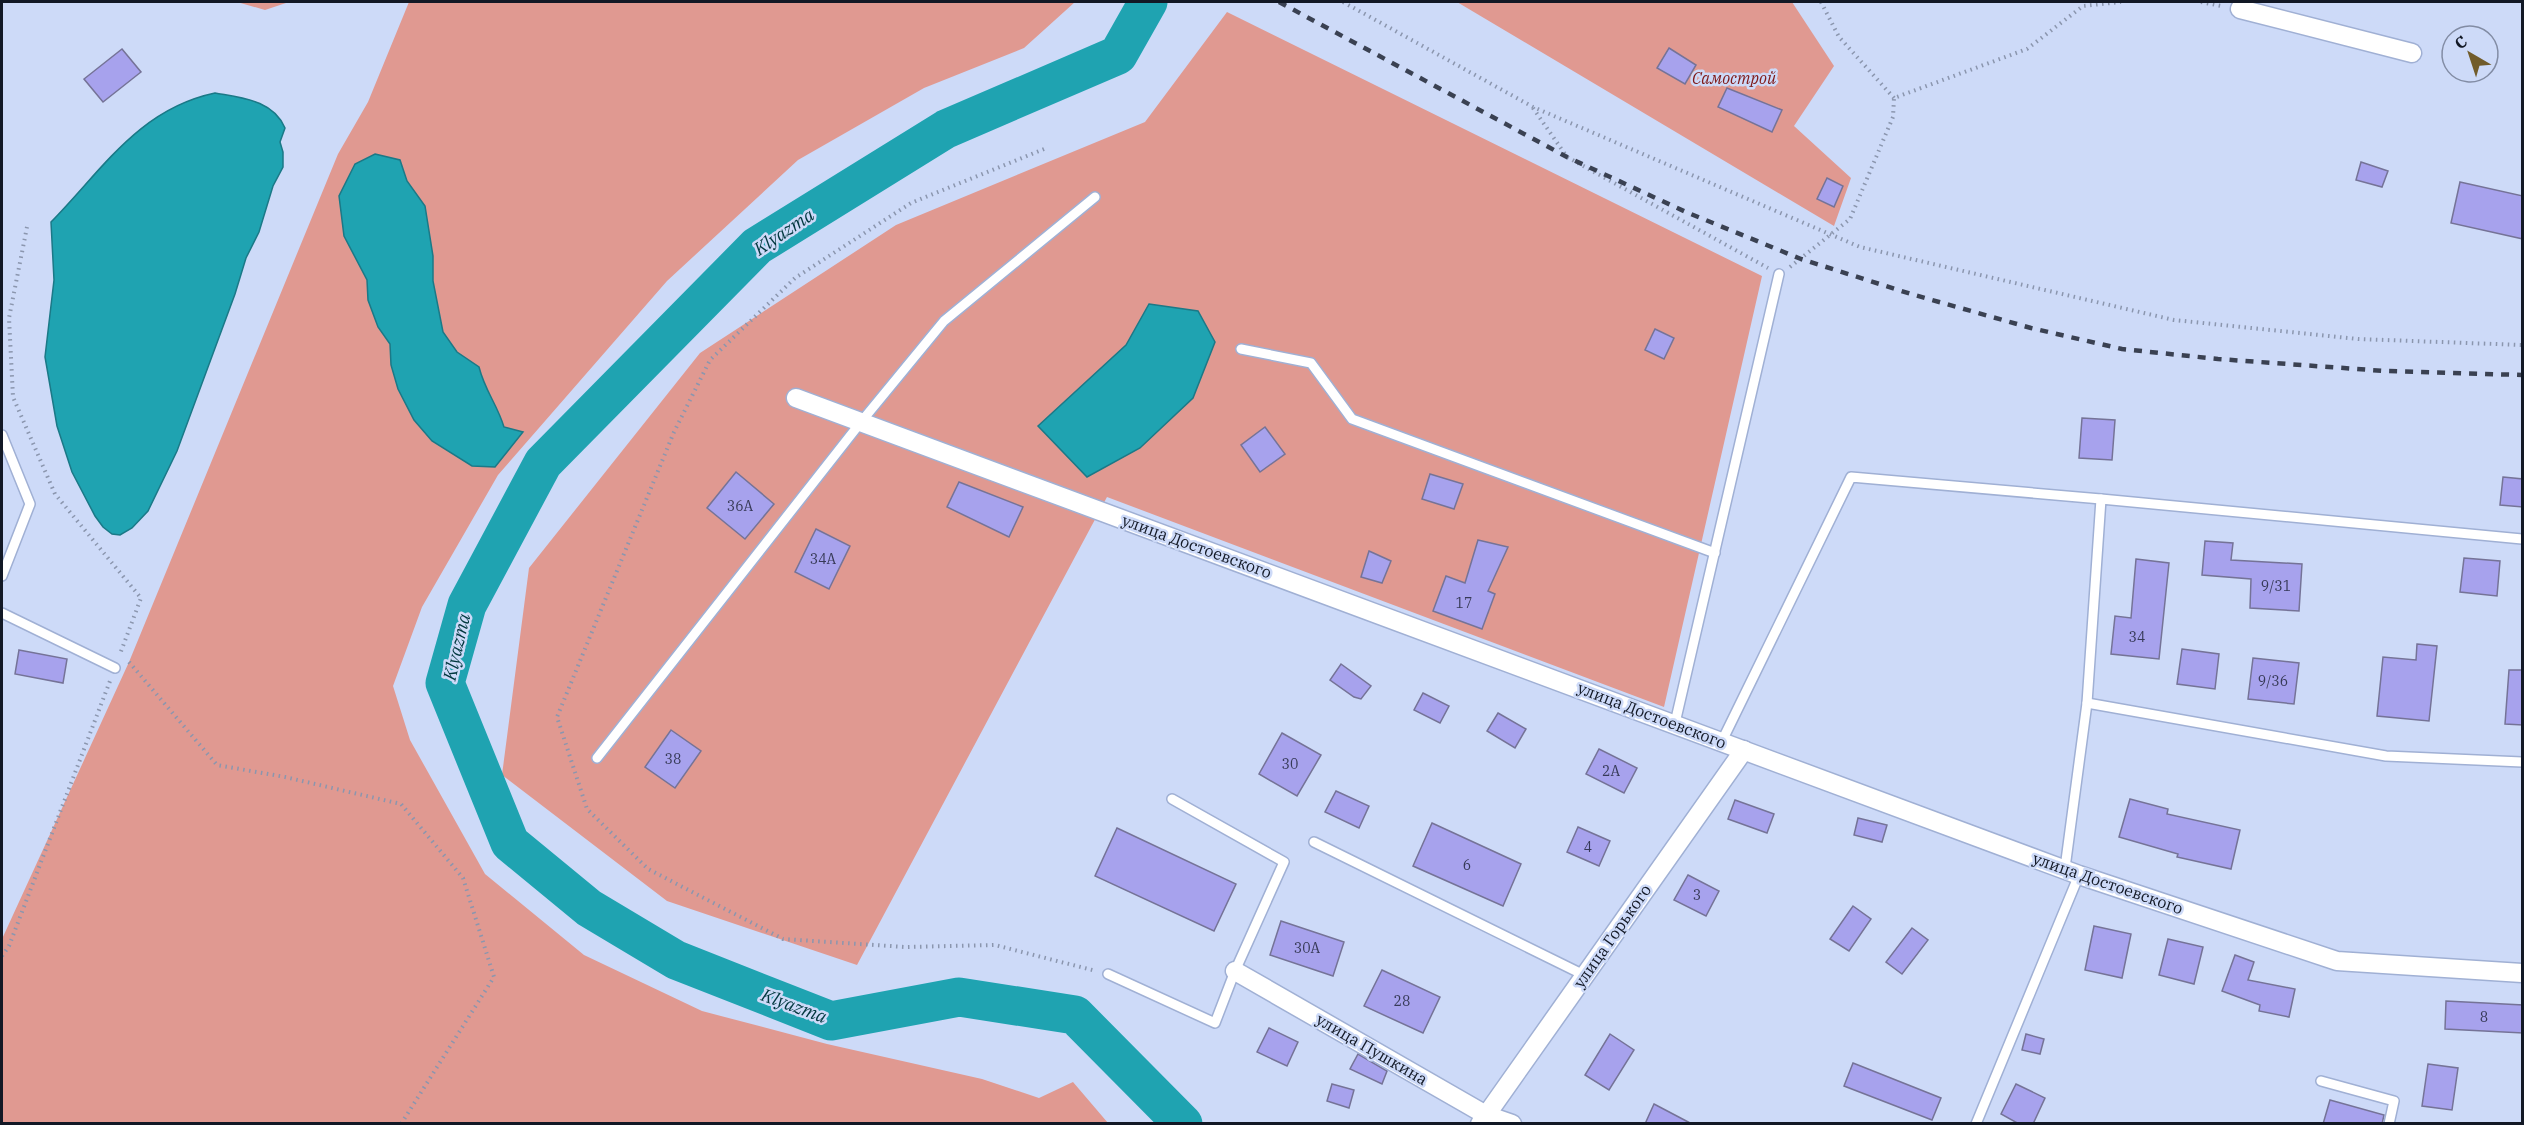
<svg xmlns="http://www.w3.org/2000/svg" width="2524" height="1125" font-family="'IBM Plex Serif',serif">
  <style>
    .green { fill: #e09991 }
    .water { fill: #1fa3b1; stroke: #1b7987; stroke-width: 1.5 }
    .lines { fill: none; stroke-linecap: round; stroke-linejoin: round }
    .river { stroke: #1fa3b1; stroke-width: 39 }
    .building { fill: #a7a2ed; stroke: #757397; stroke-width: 1.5 }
    .lane-casing { stroke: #a0b0d4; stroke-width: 12 }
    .street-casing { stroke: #a0b0d4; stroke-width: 21 }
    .path { stroke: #8b96ae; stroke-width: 4; stroke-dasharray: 1.5 4.5; stroke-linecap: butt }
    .lane { stroke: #fff; stroke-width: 9 }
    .street { stroke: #fff; stroke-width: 18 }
    .rail { stroke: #3a4152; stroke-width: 4.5; stroke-dasharray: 8 8; stroke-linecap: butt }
    .labels { text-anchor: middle; stroke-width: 5; stroke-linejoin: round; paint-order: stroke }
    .number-label { font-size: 14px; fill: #373a57 }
    .park-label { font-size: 16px; font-style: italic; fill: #7f1a19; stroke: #cddaf8 }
    .street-label { font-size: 16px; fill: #121825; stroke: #cddaf8 }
    .water-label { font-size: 18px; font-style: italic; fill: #00373e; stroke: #cddaf8 }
  </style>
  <rect width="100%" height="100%" fill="#cddaf8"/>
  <g class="green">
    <polygon points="237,2 289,2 265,10"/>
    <polygon points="409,2 1075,2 1024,48 924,88 798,160 667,281 498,475 422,607 393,686 410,740 485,874 584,955 702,1011 827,1044 982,1079 1039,1098 1073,1082 1108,1123 2,1124 2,939 129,662 338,154 368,102"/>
    <polygon points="1457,2 1792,2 1834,66 1794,126 1851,178 1834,226"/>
    <polygon points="1227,12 1762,276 1664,707 1107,497 857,965 667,901 502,775 529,568 700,353 896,225 1145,122"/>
  </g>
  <g class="water">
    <path d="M215 93C242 98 273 100 285 128L280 142 283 152V167L273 186 259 232 246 258 235 294 177 451 148 511 132 528 120 535 112 534 103 527 95 516 72 472 57 426 45 357 54 280 51 222C103 169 139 109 215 93Z"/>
    <path d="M375 154 400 160 407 181 425 206 433 256V281L443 332 457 352 479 367C485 391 497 404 504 427L523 432 495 467 472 466 432 441 414 420 398 389 391 365 390 344 378 327 368 300 367 280 344 236 339 196 355 164Z"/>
    <polygon points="1149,304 1198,311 1215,342 1193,398 1140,448 1087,477 1038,426 1126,345"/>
  </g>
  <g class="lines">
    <polyline class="river" points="1148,2 1118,55 946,129 757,246 543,463 467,605 445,683 510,843 589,908 676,960 831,1021 959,997 1075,1015 1183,1124"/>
  </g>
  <g class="building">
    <polygon points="1669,48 1696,65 1685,84 1657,68"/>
    <polygon points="122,49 141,72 103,102 84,79"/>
    <polygon points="1727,88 1782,110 1772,132 1718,107"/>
    <polygon points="2361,162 2388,171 2382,187 2356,180"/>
    <polygon points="1827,178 1843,186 1834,207 1817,199"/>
    <polygon points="2460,182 2523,196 2523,239 2451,223"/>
    <polygon points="1655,329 1674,338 1664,359 1645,350"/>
    <polygon points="2082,418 2115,420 2112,460 2079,458"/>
    <polygon points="1265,427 1285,454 1260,472 1241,445"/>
    <polygon points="736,472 774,504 745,539 707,508"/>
    <polygon points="1430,474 1463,484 1454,509 1422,499"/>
    <polygon points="2503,477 2523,479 2523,507 2500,505"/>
    <polygon points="959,482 1023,507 1009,537 947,507"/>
    <polygon points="816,529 850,546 829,589 795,572"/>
    <polygon points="1478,540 1508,547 1488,591 1495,594 1482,629 1433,611 1446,576 1465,583"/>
    <polygon points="2205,541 2233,543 2231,560 2302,564 2299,611 2250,608 2251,579 2202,575"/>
    <polygon points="1369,551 1391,561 1382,583 1361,577"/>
    <polygon points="2464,558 2500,561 2497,596 2460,592"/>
    <polygon points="2136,559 2169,563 2159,659 2111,654 2115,616 2131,618"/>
    <polygon points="2417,644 2437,646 2429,721 2377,716 2383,657 2416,660"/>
    <polygon points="2182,649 2219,654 2215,689 2177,684"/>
    <polygon points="19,650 67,659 63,683 15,674"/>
    <polygon points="2253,658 2299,663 2294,704 2248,699"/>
    <polygon points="1341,664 1371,686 1361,699 1354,697 1330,680"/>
    <polygon points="2509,670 2523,670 2523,725 2505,724"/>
    <polygon points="1423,693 1449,706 1440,723 1414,710"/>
    <polygon points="1498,713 1526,729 1515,748 1487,731"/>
    <polygon points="671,730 701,751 675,788 645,767"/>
    <polygon points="1282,733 1321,755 1297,796 1259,774"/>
    <polygon points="1599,749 1637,768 1624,793 1586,774"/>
    <polygon points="1336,791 1369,806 1359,828 1325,812"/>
    <polygon points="2130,799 2168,809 2167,814 2240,830 2231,869 2177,857 2178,854 2119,837"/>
    <polygon points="1735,800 1774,814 1767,833 1728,819"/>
    <polygon points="1858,818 1887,825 1882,842 1854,835"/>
    <polygon points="1432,823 1521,864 1503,906 1413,866"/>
    <polygon points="1578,827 1610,841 1599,866 1567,852"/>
    <polygon points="1117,828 1236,884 1214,931 1095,876"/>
    <polygon points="1688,875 1719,891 1706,916 1674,900"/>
    <polygon points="1853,906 1871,919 1849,951 1830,939"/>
    <polygon points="1281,921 1344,942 1333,976 1270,955"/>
    <polygon points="2094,926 2131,934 2122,978 2085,970"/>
    <polygon points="1912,928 1928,940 1902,974 1886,962"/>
    <polygon points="2168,939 2203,947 2194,984 2159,975"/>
    <polygon points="2235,955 2254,962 2248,980 2295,989 2289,1017 2259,1011 2260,1005 2222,991"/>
    <polygon points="1382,970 1440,997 1423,1033 1364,1006"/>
    <polygon points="2446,1001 2523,1005 2523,1033 2445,1029"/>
    <polygon points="1269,1028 1298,1042 1287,1066 1257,1052"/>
    <polygon points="1610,1034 1634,1050 1609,1090 1585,1075"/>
    <polygon points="2026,1034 2044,1039 2040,1054 2022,1050"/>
    <polygon points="1358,1054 1387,1071 1382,1084 1350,1069"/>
    <polygon points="1853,1063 1941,1098 1932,1120 1844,1086"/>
    <polygon points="2428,1064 2458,1068 2452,1110 2422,1106"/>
    <polygon points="1332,1084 1354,1090 1349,1108 1327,1101"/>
    <polygon points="2016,1084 2045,1098 2033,1124 2019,1124 2001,1114"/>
    <polygon points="2330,1100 2384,1115 2382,1124 2323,1124"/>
    <polygon points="1654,1104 1692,1124 1645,1124"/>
  </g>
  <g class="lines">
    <defs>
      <g id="lane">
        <polyline points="1241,349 1311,363 1352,419 1715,553"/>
        <polyline points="2,435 30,504 2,576"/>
        <polyline points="2,613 115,668"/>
        <polyline points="2087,703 2386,756 2522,762"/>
        <polyline points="1675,723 1779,274"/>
        <polyline points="1722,741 1851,477 2101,499"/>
        <polyline points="597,758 861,422 944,321 1095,197"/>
        <polyline points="1314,842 1584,975"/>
        <polyline points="2065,868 2087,703 2101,499 2522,539"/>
        <polyline points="1108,974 1215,1023 1235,971 1284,862 1172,799"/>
        <polyline points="2321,1081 2394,1101 2389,1124"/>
        <polyline points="1976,1124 2079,875"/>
      </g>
      <g id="street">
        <polyline points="2244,2 2240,9 2412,53"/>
        <polyline points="796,398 2079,875 2337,961 2522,973"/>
        <polyline points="1235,971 1486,1115 1512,1124"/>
        <polyline points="1480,1124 1744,750"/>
      </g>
    </defs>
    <use href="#lane" class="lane-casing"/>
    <use href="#street" class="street-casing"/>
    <g class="path">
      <polyline points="1343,2 1533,107 1860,247 2174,320 2358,339 2522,345"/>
      <polyline points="1821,2 1839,37 1894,98"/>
      <polyline points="2201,2 2221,6"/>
      <polyline points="1533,108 1567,157 1768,268"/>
      <polyline points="1044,149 911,203 795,278 710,360 674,432 557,717 587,809 648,869 783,939 905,947 995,945 1096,971"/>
      <polyline points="27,227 9,318 13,397 55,494 141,598 120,654"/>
      <polyline points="1790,267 1850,219 1893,117 1894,98 2027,49 2083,6 2121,2"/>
      <polyline points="129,662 217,765 285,777 401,804 463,878 494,977 401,1124"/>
      <polyline points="2,956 9,946 110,681"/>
    </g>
    <use href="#lane" class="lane"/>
    <use href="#street" class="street"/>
    <polyline class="rail" points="1279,2 1567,157 1686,212 1801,259 1911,294 2031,328 2122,349 2218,359 2385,371 2522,375"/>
  </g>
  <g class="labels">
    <g class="number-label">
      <text x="740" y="511">36А</text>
      <text x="823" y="564">34А</text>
      <text x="2276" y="591">9/31</text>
      <text x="1464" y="608">17</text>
      <text x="2137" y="642">34</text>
      <text x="2273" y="686">9/36</text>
      <text x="673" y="764">38</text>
      <text x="1290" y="769">30</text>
      <text x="1611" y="776">2А</text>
      <text x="1588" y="852">4</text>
      <text x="1467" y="870">6</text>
      <text x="1697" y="900">3</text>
      <text x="1307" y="953">30А</text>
      <text x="1402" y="1006">28</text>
      <text x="2484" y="1022">8</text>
    </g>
    <g class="park-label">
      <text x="1734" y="84">Самострой</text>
    </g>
    <g class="street-label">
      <text transform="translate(1197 546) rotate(20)" y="6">улица Достоевского</text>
      <text transform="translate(1652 715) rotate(21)" y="6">улица Достоевского</text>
      <text transform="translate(2108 883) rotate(19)" y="6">улица Достоевского</text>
      <text transform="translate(1612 936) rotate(-55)" y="6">улица Горького</text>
      <text transform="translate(1372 1049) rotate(30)" y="6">улица Пушкина</text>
    </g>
    <g class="water-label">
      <text transform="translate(784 232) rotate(-34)" y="6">Klyazma</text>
      <text transform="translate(457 647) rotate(-77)" y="6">Klyazma</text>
      <text transform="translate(794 1006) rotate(20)" y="6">Klyazma</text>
    </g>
  </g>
  <rect width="2524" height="1125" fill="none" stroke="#121825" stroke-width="6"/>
  <g transform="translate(2470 54) rotate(321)"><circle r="28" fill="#cddaf8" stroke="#828ca4" stroke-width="1.5"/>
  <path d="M0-4.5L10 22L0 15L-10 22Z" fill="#715c2b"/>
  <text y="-9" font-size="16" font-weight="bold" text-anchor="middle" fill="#121825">С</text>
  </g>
</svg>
